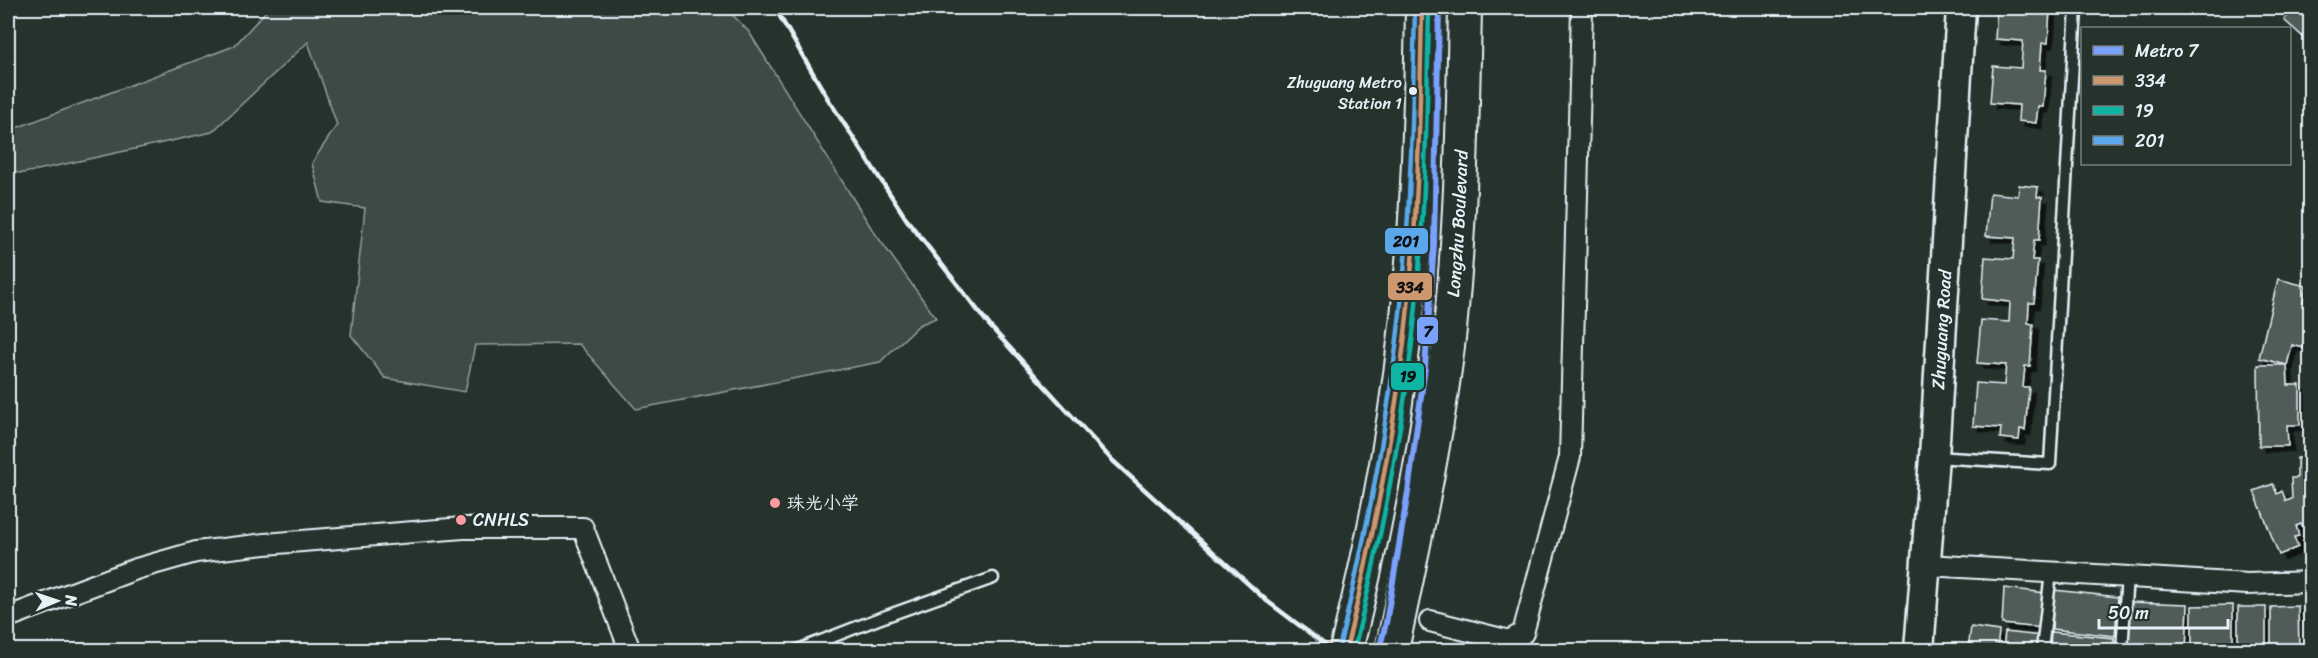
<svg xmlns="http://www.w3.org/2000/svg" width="2318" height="658" font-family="Sriracha,'LXGW WenKai TC',sans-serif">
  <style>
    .green { fill: #3e4b47; stroke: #939ea0; stroke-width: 1.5 }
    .building { fill: #505c59; stroke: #e8f1f8; stroke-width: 1.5; filter: url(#shadow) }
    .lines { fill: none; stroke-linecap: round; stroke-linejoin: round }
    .service-casing { stroke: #e8f1f8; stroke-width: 15 }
    .minor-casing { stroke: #e8f1f8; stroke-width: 24 }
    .secondary-casing { stroke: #e8f1f8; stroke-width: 33 }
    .primary-casing { stroke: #e8f1f8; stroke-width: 36 }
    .service { stroke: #26332d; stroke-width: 10 }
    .minor { stroke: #26332d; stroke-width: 20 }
    .secondary { stroke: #26332d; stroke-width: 28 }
    .primary { stroke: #26332d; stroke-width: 32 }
    .rail { stroke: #e8f1f8; stroke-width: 4.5 }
    .bus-1-casing { stroke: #26332d; stroke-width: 9 }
    .bus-2-casing { stroke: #26332d; stroke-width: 9 }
    .bus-3-casing { stroke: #26332d; stroke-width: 9 }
    .bus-1 { stroke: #cd976f; stroke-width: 4.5 }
    .bus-2 { stroke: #0eb5a5; stroke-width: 4.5 }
    .bus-3 { stroke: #5aa8eb; stroke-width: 4.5 }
    .metro-1-casing { stroke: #26332d; stroke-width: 10 }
    .metro-1 { stroke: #7aa1fb; stroke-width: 6 }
    .bus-dot { fill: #e8f1f8; stroke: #26332d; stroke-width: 2 }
    .poi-dot { fill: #ff9aa2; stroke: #26332d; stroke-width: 2 }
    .labels { text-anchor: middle; stroke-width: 6; stroke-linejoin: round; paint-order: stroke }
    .bus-label { font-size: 16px; fill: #e8f1f8; stroke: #26332d; text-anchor: end }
    .street-label { font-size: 18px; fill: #e8f1f8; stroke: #26332d }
    .poi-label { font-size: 18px; fill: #e8f1f8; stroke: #26332d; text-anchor: start }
    .line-badge { stroke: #26332d; stroke-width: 2 }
    .pale-badge-label { font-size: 16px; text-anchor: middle; font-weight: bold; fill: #111 }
  </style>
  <defs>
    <filter id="shadow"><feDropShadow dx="5.5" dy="5.5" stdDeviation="0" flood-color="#0009"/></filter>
  </defs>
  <rect width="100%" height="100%" fill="#26332d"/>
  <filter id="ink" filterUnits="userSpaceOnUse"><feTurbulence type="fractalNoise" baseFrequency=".0167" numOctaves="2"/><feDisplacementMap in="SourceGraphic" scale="12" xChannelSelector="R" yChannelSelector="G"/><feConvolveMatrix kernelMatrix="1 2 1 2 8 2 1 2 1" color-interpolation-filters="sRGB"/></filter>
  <g filter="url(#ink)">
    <polygon class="green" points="269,8 726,8 749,32 872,229 936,318 919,325 880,362 636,409 579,344 475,345 465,392 385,378 351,335 365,208 322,202 312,163 337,125 308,42 212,132 24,173 8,172 8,131 234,46"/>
    <g class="building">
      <polygon points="1997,8 2050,8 2048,43 2042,43 2040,70 2046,70 2043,107 2038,107 2036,123 2018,121 2019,105 1990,103 1993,66 2021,68 2023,41 1995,39"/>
      <polygon points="2294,8 2310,22 2310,43 2284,20"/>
      <polygon points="2299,8 2310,8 2310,10 2307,14"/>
      <polygon points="2019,185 2038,187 2037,197 2042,197 2039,240 2034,240 2032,260 2038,260 2034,303 2029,303 2028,323 2033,324 2030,366 2025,366 2023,387 2029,387 2025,430 2020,429 2019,440 2000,438 2001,428 1973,426 1976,383 2004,385 2006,365 1977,363 1981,320 2009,322 2010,302 1982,299 1985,257 2013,259 2015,238 1986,236 1990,193 2018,196"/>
      <polygon points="2278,279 2306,286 2302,306 2310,308 2310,322 2304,348 2292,345 2287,365 2259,358"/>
      <polygon points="2258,365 2287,365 2288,385 2300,385 2300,425 2287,425 2288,446 2259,446"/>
      <polygon points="2297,458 2310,458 2310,534 2301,524 2296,526 2299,536 2294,537 2298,547 2279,555 2254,491 2273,484 2277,494 2282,491 2286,501 2292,499 2291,478 2297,478"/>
      <polygon points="2004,588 2046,593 2043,628 2002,624"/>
      <polygon points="2054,590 2118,597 2115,636 2052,629"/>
      <polygon points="2129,602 2188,604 2186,650 2127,650"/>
      <polygon points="2233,605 2233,645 2192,646 2192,606"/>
      <polygon points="2298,606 2299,650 2271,650 2271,607"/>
      <rect x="2238" y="607" width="28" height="42"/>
      <polygon points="1971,627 1999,631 1997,650 1968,650"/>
      <polygon points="2005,632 2042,636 2040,650 2003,650"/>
      <polygon points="2051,632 2114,638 2113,650 2050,650"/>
    </g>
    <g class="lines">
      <defs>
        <g id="service">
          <polyline points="1934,457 2050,464 2076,8"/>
          <polyline points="798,650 878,619 993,578"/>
          <polyline points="2042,650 2051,572"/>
          <polyline points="2122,650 2127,576"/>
        </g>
        <g id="minor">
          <polyline points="1927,565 2248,584 2310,582"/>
          <polyline points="8,617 136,569 196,552 265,544 463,528 583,528 630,650"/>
          <polyline points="1430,621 1509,641 1523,633 1570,457 1582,8"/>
        </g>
        <g id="secondary">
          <path id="s1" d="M1919 650 1934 457 1961 8"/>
        </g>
        <g id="primary">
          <path d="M1346 650C1373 543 1394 435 1406 325 1418 219 1420 114 1422 8"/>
          <path id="s2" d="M1392 650C1414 544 1438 438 1450 329 1461 222 1463 115 1465 8"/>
        </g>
      </defs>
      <use href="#service" class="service-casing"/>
      <use href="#minor" class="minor-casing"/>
      <use href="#secondary" class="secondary-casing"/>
      <use href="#primary" class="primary-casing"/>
      <use href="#service" class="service"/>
      <use href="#minor" class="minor"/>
      <use href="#secondary" class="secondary"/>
      <use href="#primary" class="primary"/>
      <polyline class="rail" points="775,8 828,99 907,220 990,326 1111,459 1267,601 1332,650"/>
      <defs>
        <path id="bus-1" d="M1346 650C1372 543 1394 435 1406 325 1418 220 1420 114 1422 8"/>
        <path id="bus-2" d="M1354 650C1380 543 1402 435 1414 325 1425 220 1427 114 1429 8"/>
        <path id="bus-3" d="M1339 648C1368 529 1391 408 1403 285 1411 193 1413 100 1415 8"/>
      </defs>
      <use href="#bus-1" class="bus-1-casing"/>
      <use href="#bus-2" class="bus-2-casing"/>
      <use href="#bus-3" class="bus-3-casing"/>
      <use href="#bus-1" class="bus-1"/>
      <use href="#bus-2" class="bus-2"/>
      <use href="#bus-3" class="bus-3"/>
      <defs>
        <polyline id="metro-1" points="1379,650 1386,623 1408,492 1425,367 1434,244 1439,8"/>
      </defs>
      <use href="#metro-1" class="metro-1-casing"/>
      <use href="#metro-1" class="metro-1"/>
    </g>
  </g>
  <circle class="bus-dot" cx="1413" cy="91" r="5"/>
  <g class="poi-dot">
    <circle cx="775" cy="503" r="6"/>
    <circle cx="461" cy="520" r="6"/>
  </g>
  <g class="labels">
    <g class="bus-label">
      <text x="1402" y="88">Zhuguang Metro<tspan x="1402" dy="21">Station 1</tspan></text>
    </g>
    <g class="street-label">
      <text dy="6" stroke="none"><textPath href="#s2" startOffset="432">Longzhu Boulevard</textPath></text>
      <text dy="6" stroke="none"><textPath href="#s1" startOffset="321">Zhuguang Road</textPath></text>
    </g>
    <g class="poi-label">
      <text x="787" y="509">珠光小学</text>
      <text x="473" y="526">CNHLS</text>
    </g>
  </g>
  <g class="line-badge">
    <rect x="1384" y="227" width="45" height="28" rx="6" fill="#5aa8eb"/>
    <rect x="1387" y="272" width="46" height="29" rx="6" fill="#cd976f"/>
    <rect x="1416" y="316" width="23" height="29" rx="6" fill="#7aa1fb"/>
    <rect x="1390" y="362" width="35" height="29" rx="6" fill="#0eb5a5"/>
  </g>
  <g class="pale-badge-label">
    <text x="1406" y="247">201</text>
    <text x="1410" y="293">334</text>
    <text x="1428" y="337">7</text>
    <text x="1408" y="382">19</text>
  </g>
  <rect width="2318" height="658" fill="none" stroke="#26332d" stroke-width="30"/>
  <rect x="15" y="15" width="2288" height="628" fill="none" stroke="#e8f1f8" stroke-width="2" filter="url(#ink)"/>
  <rect x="2081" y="27" width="210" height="138" fill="#26332d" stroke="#747f7e" stroke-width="1.5"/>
  <rect x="2093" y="46" width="30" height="9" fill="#7aa1fb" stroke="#747f7e" stroke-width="1.5"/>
  <text x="2135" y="57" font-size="18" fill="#e8f1f8">Metro 7</text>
  <rect x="2093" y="76" width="30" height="9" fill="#cd976f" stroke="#747f7e" stroke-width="1.5"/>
  <text x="2135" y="87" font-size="18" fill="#e8f1f8">334</text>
  <rect x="2093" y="106" width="30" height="9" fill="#0eb5a5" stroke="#747f7e" stroke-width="1.5"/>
  <text x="2135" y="117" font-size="18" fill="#e8f1f8">19</text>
  <rect x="2093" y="136" width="30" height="9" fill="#5aa8eb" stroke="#747f7e" stroke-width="1.5"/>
  <text x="2135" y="147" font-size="18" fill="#e8f1f8">201</text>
  <g transform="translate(57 601) rotate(88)" stroke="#26332d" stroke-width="4.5" paint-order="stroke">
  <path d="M0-4.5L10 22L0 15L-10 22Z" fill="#e8f1f8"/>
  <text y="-9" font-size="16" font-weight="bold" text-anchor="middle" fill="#e8f1f8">N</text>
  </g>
  <path d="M2099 619v9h129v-9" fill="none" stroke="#e8f1f8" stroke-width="3"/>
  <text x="2108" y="619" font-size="18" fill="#e8f1f8" stroke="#26332d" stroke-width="4.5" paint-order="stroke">50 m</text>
</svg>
